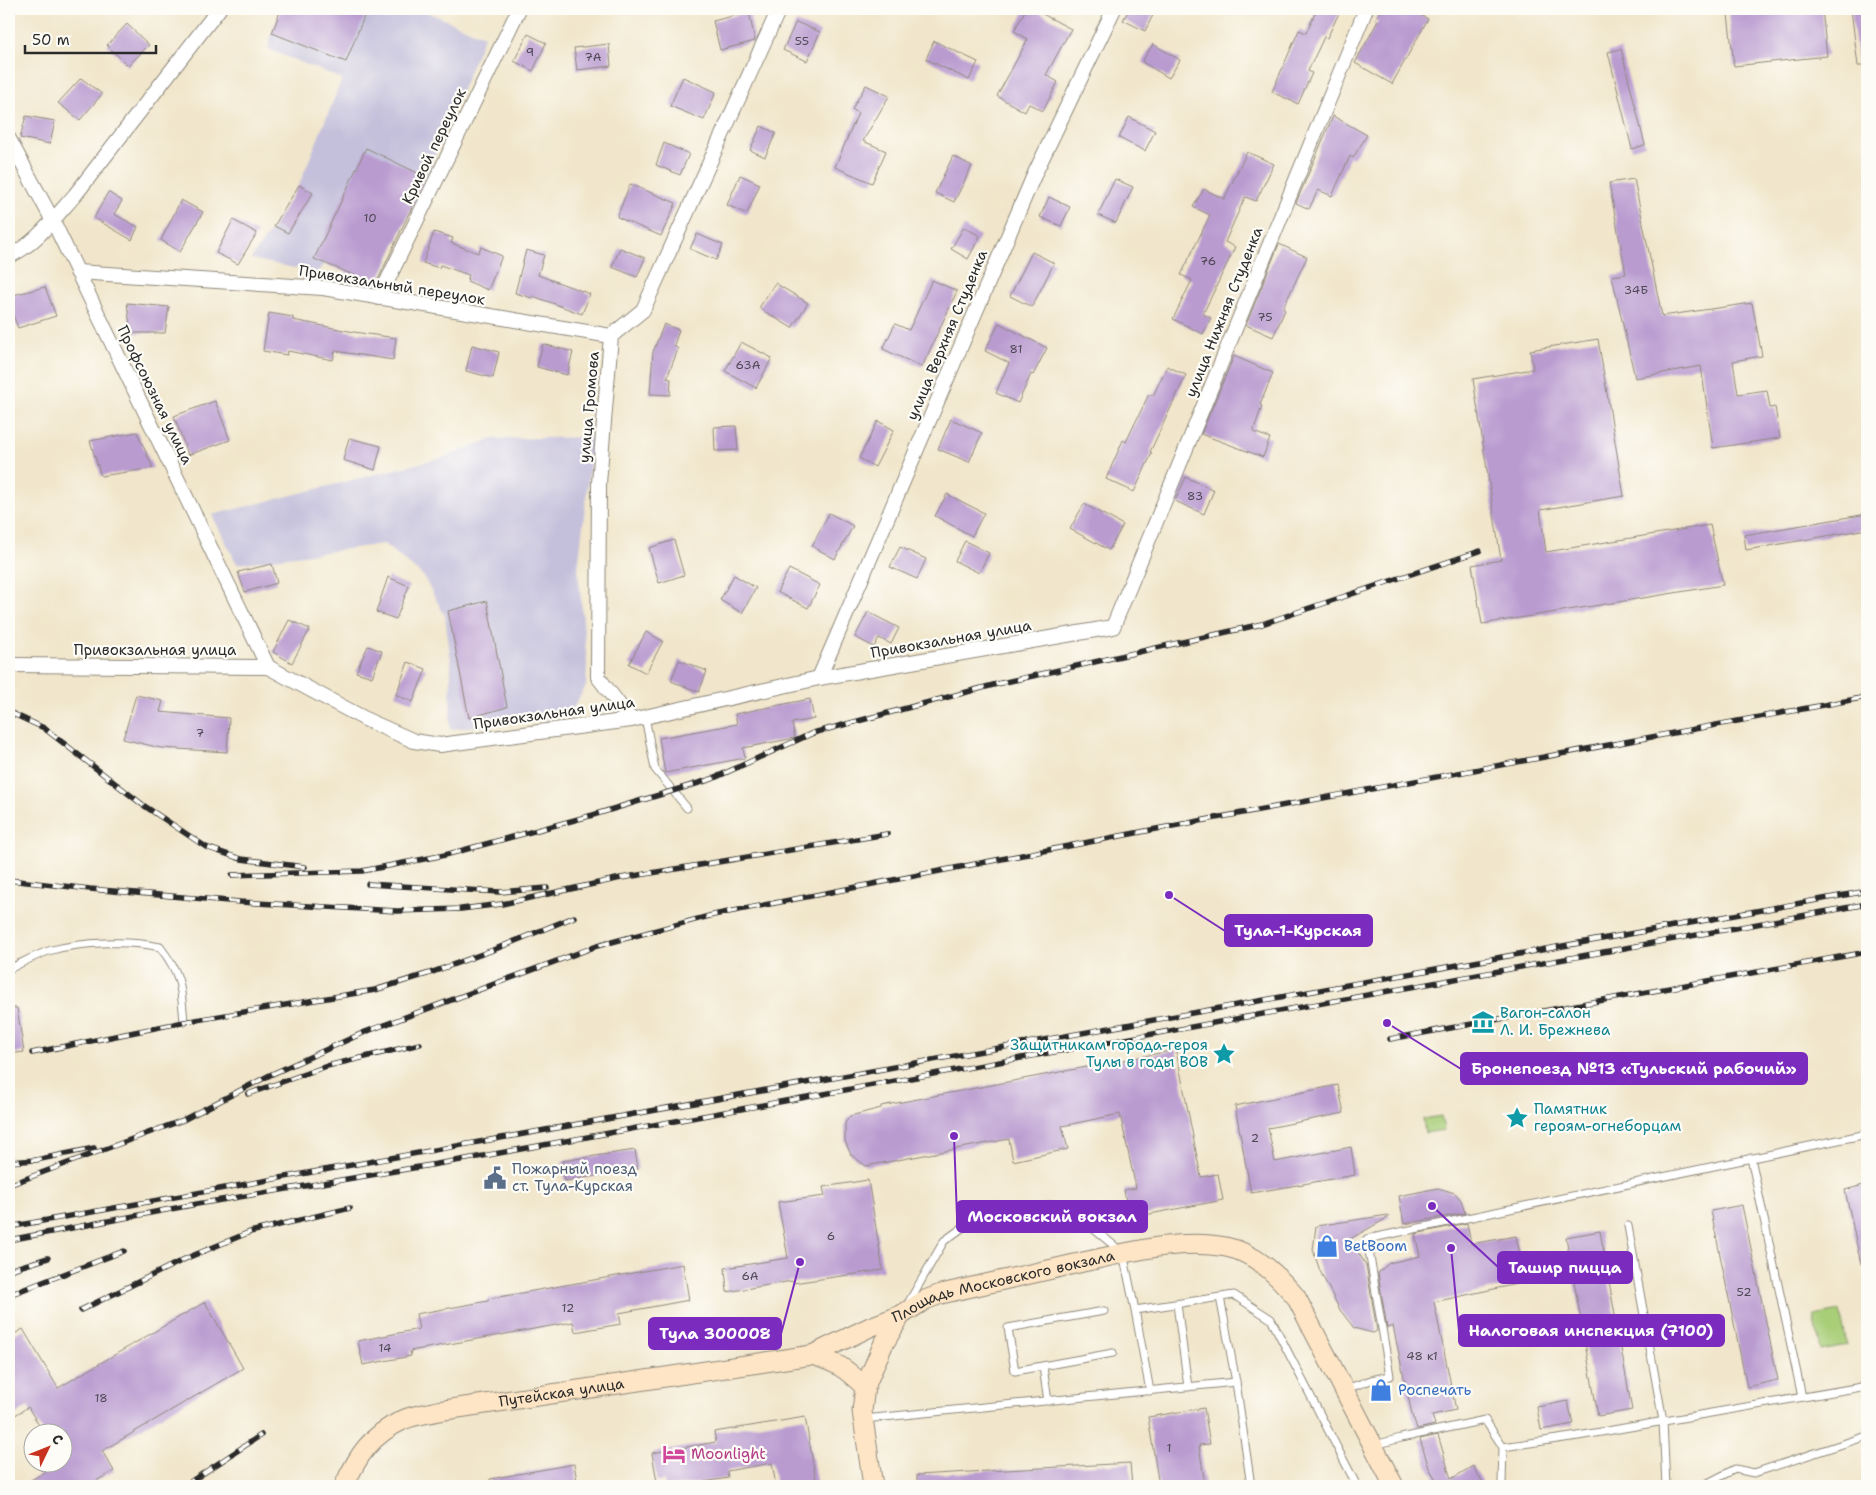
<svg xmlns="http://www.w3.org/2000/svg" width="1876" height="1495" font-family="'Shantell Sans',sans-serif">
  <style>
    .industrial { fill: #c4c0db }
    .green { fill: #a9ce78; stroke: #6a7c52 }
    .building { fill: #b99bd0 }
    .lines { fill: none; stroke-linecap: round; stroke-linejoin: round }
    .lane-casing { stroke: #8e887b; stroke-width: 9 }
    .street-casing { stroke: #8e887b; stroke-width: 16 }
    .secondary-casing { stroke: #8e887b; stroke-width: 21 }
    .lane { stroke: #fff; stroke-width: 7 }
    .street { stroke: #fff; stroke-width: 14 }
    .secondary { stroke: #fee5c5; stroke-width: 19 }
    .rail-casing { stroke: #2b2b2b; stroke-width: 5.5 }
    .rail { stroke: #fdfcf7; stroke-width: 4; stroke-dasharray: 11; stroke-linecap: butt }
    .labels { text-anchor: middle; stroke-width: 4.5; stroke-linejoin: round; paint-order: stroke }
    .number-label { font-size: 12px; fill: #4e4754 }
    .street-label { font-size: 15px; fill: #2b2b2b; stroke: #fdfcf7 }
    .culture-label { font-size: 15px; fill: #0d838f; stroke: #fdfcf7; text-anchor: start }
    .service-label { font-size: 15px; fill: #4e5e75; stroke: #fdfcf7; text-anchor: start }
    .shop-label { font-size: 15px; fill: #366cbe; stroke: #fdfcf7; text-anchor: start }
    .hotel-label { font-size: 15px; fill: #b23c85; stroke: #fdfcf7; text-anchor: start }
    .leader { fill: none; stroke: #7b2cbf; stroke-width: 2 }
    .callout-dot { fill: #7b2cbf; stroke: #fdfcf7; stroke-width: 2 }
    .callout { fill: #7b2cbf; stroke: #7b2cbf; stroke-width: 2 }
    .callout-label { font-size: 16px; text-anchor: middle; font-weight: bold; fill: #fff }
  </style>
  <rect width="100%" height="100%" fill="#fdfcf7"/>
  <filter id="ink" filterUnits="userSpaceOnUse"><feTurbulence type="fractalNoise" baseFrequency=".02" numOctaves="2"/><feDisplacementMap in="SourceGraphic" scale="10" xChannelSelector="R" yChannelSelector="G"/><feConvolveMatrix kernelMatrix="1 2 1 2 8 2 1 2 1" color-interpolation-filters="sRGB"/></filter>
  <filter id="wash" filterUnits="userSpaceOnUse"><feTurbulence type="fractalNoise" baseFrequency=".0096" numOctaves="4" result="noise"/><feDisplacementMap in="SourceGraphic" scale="20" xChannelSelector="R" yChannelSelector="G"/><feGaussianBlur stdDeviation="1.12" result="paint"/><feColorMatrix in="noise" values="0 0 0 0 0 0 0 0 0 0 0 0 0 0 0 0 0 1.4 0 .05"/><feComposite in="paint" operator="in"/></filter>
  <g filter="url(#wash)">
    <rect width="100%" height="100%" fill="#f1e6cb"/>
    <g class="industrial">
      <polygon points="281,9 420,9 484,36 426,177 377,284 324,264 317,273 251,259 274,226 299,185 342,79 268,49 272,33"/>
      <polygon points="593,437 578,569 587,663 586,686 573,708 549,719 450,729 451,662 445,616 423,576 384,544 237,564 212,515 445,457 492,439"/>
    </g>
    <g class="green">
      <polygon points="1441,1116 1444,1130 1425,1133 1423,1119"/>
      <polygon points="1840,1311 1847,1345 1821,1350 1814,1316"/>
    </g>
    <g id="blocks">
      <g class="building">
        <polygon points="281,9 367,9 346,62 272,33"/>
        <polygon points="1026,9 1033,9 1071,29 1046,75 1058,82 1043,111 1029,104 1025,112 997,96 1028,39 1014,31"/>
        <polygon points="1129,9 1156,9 1145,31 1123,20"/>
        <polygon points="1317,9 1341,9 1327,38 1324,37 1308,71 1312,73 1298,104 1272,92 1299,30 1306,33"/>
        <polygon points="1382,9 1410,9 1428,19 1392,84 1355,63 1378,21 1375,19"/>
        <polygon points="1781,9 1822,9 1827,56 1734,66 1728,14"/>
        <polygon points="1851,9 1867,9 1867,66 1858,66"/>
        <polygon points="749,12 755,41 720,50 713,21"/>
        <polygon points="796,22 820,32 807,61 783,50"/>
        <polygon points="127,24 149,45 128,66 107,45"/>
        <polygon points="528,34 546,43 533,71 514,61"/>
        <polygon points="934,41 978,62 969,80 926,59"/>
        <polygon points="609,44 611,66 577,70 574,48"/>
        <polygon points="1153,44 1180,60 1169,78 1142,62"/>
        <polygon points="1621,49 1645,145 1632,149 1608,52"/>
        <polygon points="683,77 716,92 704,120 670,106"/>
        <polygon points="81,78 102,94 80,120 58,103"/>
        <polygon points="866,85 889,96 863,141 886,151 872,183 835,167 858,113 852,109"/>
        <polygon points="26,116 55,121 50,144 20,138"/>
        <polygon points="1333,116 1367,135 1353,158 1350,156 1332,196 1318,190 1309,209 1296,203"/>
        <polygon points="1129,117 1155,131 1145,151 1119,138"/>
        <polygon points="761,126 776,133 765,157 750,150"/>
        <polygon points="664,143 689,154 680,175 656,165"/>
        <polygon points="366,148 426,177 376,284 314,259"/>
        <polygon points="1247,152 1274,164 1256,201 1245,197 1225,242 1235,247 1203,314 1211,318 1203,334 1173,319 1192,280 1181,275 1210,215 1193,207 1204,189 1224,199"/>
        <polygon points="953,156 972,166 954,202 935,193"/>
        <polygon points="740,175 760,184 747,214 727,205"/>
        <polygon points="1115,179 1133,187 1116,223 1098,215"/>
        <polygon points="1634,179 1662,316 1752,303 1762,356 1733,361 1738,394 1767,390 1770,408 1775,407 1780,438 1713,448 1701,366 1635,378 1612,276 1626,274 1609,183"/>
        <polygon points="630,184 676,203 661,236 617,217"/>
        <polygon points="299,185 313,193 288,233 274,226"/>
        <polygon points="108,192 122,201 114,214 138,227 132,240 94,218"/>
        <polygon points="1049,197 1070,207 1061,226 1040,217"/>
        <polygon points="181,200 203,212 180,252 161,240"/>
        <polygon points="233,220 257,233 238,264 216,253"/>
        <polygon points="964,227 980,236 968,259 951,249"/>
        <polygon points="434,232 453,238 451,243 478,253 481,247 502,256 488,290 467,281 469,275 440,265 439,268 423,263"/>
        <polygon points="697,234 723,245 716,260 690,249"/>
        <polygon points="1279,244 1307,257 1283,308 1285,310 1273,337 1246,325"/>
        <polygon points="620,248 645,258 637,277 612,267"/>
        <polygon points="526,250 544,255 538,275 590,294 582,314 533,296 532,298 515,293"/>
        <polygon points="1032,252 1054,263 1032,307 1010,296"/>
        <polygon points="932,280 957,291 922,367 883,349 895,324 909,330"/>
        <polygon points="775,283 808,303 792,328 759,308"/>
        <polygon points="45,287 56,316 18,328 9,305 9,296"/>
        <polygon points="127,303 169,307 165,333 131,333"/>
        <polygon points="269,313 293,317 293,320 354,332 396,338 393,360 335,351 333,360 288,351 287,355 263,351"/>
        <polygon points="999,323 1047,348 1033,375 1031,374 1018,403 996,393 1009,363 985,351"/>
        <polygon points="664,324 679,330 674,345 678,349 667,378 671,379 670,395 650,394 653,352"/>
        <polygon points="1598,339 1624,496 1540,510 1546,552 1710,525 1723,585 1482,624 1472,565 1501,560 1473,379 1533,369 1530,350"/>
        <polygon points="741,342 772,358 756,388 725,371"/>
        <polygon points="543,344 573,352 567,375 537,367"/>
        <polygon points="472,345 499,352 493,378 466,371"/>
        <polygon points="1234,356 1273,373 1260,405 1262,406 1253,432 1270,438 1263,457 1201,434"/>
        <polygon points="1167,366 1186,375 1150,452 1152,453 1134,492 1106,479 1123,440 1126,442 1149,394 1153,396"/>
        <polygon points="215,401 230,440 188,455 174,416"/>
        <polygon points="951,419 982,433 969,462 938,449"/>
        <polygon points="878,421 894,430 875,467 859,458"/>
        <polygon points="736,426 738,450 715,451 714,427"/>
        <polygon points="137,432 153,468 101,476 90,441"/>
        <polygon points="349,438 381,446 375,470 343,460"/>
        <polygon points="1186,477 1214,490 1204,514 1175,501"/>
        <polygon points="947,494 984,513 972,536 935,516"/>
        <polygon points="1084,504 1123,525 1109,550 1070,529"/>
        <polygon points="829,513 853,526 835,559 812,546"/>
        <polygon points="1867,514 1867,529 1746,550 1744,535"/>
        <polygon points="674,540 684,575 659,583 649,548"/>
        <polygon points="965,541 989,553 979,573 955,561"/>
        <polygon points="900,547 926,559 917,579 890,567"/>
        <polygon points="272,564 277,583 245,592 238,572"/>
        <polygon points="789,569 820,585 808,608 777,592"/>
        <polygon points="734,575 756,588 742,613 720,600"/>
        <polygon points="388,577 409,586 396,619 376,612"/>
        <polygon points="487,601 507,707 469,718 448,611"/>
        <polygon points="868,612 899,628 891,644 879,638 874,647 855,637"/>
        <polygon points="289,620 310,629 292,663 273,652"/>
        <polygon points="646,632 663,641 646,673 629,664"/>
        <polygon points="368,646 382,651 372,677 356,672"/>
        <polygon points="679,660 707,671 699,692 671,681"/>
        <polygon points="408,662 426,669 413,702 396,695"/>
        <polygon points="136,695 163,701 160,712 229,718 227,752 161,748 123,739"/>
        <polygon points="810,699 814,719 792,723 795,738 743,748 745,758 665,773 659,738 737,724 735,714"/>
        <polygon points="9,1008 17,1008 24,1052 9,1054"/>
        <polygon points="1176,1050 1201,1177 1218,1174 1223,1200 1129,1218 1124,1190 1136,1188 1120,1114 1062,1126 1068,1149 1013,1161 1009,1139 866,1166 851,1155 845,1141 845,1123 850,1116 881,1108 881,1106"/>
        <polygon points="1338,1085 1344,1113 1268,1128 1275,1162 1351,1147 1355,1175 1251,1193 1235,1106"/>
        <polygon points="635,1150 638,1169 565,1181 562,1161"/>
        <polygon points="868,1180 883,1270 793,1283 792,1281 727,1292 725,1268 788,1258 778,1202 825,1196 823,1187"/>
        <polygon points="1867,1184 1867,1264 1861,1264 1845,1190"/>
        <polygon points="1438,1188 1455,1193 1461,1200 1465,1213 1404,1224 1399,1196"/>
        <polygon points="1742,1205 1778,1380 1747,1387 1711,1211"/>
        <polygon points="1388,1215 1389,1217 1350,1239 1366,1265 1377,1331 1373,1333 1354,1328 1340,1310 1320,1271 1313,1250 1316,1226"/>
        <polygon points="1467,1223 1471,1244 1516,1236 1526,1282 1434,1302 1456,1410 1432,1415 1435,1425 1417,1429 1414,1419 1413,1419 1393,1326 1387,1328 1378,1273 1389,1263 1420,1256 1415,1234"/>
        <polygon points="1600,1231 1632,1410 1598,1416 1566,1237"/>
        <polygon points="683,1264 689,1300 619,1313 621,1324 575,1332 573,1322 410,1351 411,1356 363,1365 358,1341 419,1329 416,1314 488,1301 488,1299"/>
        <polygon points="205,1302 243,1368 102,1451 114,1471 87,1486 21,1486 62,1462 62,1432 43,1432 28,1407 9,1419 9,1337 23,1329 58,1388"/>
        <polygon points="1568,1401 1573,1424 1541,1430 1537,1407"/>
        <polygon points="1204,1408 1210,1444 1199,1445 1205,1486 1159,1486 1148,1417"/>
        <polygon points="805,1417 817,1486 776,1486 772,1463 727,1471 728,1478 678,1486 665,1486 664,1481 657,1482 652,1453 716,1442 714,1432"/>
        <polygon points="1438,1435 1451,1479 1473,1466 1485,1486 1438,1486 1440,1486 1429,1468 1420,1439"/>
        <polygon points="1130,1463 1132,1486 917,1486 917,1475"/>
        <polygon points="574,1464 578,1486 490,1486 490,1479"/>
      </g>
    </g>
  </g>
  <g filter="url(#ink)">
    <use href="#blocks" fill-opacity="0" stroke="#8e887b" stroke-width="1"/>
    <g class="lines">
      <defs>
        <g id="lane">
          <polyline points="645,717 655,769 687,808"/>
          <path d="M9 969C22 963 37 954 52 950 83 942 129 940 160 947 182 975 181 988 184 1022"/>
          <polyline points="1751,1158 1802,1397"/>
          <polyline points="1628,1226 1663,1421 1666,1486"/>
          <polyline points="1220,1297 1236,1382 1251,1486"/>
          <polyline points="1177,1304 1188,1387"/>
          <polyline points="907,1305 944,1241 969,1223 1051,1205 1073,1212 1123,1253 1135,1310"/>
          <polyline points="1104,1311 1008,1328 1015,1371 1113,1353"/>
          <polyline points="1043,1367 1048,1401"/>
          <polyline points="1346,1389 1371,1380 1390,1376 1367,1239 1867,1134"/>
          <polyline points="1150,1391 1135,1310 1234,1295 1271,1319 1357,1486"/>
          <polyline points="864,1419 1236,1382"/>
          <polyline points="1375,1445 1401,1438 1485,1420 1503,1447 1578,1436 1867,1386"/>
          <polyline points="1503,1447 1502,1483 1504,1486"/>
          <polyline points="1702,1486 1735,1469 1754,1473 1867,1436"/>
        </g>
        <g id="street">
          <polyline points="9,139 53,221 268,667"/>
          <path d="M9 256C34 246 57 215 75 195L219 9"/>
          <polyline points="77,272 323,288 611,336"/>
          <polyline points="379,298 519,9"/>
          <polyline points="9,665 268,667 369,721 414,741 440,745 631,720 819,678 1113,627 1366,9"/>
          <polyline points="819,678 1035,173 1114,9"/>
          <polyline points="631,720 598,677 599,483 611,336 643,310 779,9"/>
        </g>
        <g id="secondary">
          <path d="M812 1355C838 1363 845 1368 865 1387"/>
          <path id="s1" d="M344 1486C358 1455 371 1435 403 1420 413 1415 427 1414 438 1411L812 1355 870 1327 901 1315 925 1300 941 1294C987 1284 1033 1273 1079 1263 1126 1253 1177 1238 1226 1247 1256 1253 1277 1275 1296 1297L1394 1486"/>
          <polyline points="873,1486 862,1411 865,1387 883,1345 901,1315"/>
        </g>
      </defs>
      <use href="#lane" class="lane-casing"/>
      <use href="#street" class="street-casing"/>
      <use href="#secondary" class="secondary-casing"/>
      <use href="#lane" class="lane"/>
      <use href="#street" class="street"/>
      <use href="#secondary" class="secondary"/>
      <defs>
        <g id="rail">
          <polyline points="9,712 44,728 143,805 206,847 241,859 305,867"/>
          <polyline points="232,875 362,871 445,855 593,815 712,779 813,733 997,684 1262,624 1480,551"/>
          <polyline points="9,880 90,889 240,902 397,911 461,909 502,904 621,878 887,834"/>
          <polyline points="368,884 500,892 547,888"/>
          <polyline points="1390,1039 1867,952"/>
          <polyline points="32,1053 184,1022 375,990 430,973 493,950 574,917"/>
          <polyline points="248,1094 327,1066 420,1044"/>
          <polyline points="9,1162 36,1160 94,1148"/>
          <polyline points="9,1185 183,1120 270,1075 365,1032 597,946 713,915 1151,830 1867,697"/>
          <polyline points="9,1227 1867,891"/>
          <polyline points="9,1240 197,1204 461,1160 1867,904"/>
          <polyline points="9,1270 48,1258"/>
          <polyline points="9,1295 124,1251"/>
          <polyline points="81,1310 187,1258 250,1232 350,1208"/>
          <polyline points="184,1486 261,1435"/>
        </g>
      </defs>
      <use href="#rail" class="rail-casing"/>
      <use href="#rail" class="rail"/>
    </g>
  </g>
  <defs>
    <symbol id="museum-bare" viewBox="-9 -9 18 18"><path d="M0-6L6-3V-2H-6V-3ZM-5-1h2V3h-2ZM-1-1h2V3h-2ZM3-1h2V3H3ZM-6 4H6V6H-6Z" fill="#0f9aa8" stroke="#fdfcf7" stroke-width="2.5" paint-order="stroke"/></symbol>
    <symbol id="sight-bare" viewBox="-9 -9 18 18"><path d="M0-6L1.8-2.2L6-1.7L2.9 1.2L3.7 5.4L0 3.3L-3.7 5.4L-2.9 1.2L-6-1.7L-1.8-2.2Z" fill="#0f9aa8" stroke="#fdfcf7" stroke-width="2.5" paint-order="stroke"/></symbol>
    <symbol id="civic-bare" viewBox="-9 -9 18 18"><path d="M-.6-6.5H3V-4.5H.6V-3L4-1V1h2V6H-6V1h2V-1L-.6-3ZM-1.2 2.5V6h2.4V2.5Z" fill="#5c6f8a" stroke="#fdfcf7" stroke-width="2.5" paint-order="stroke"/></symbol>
    <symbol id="shop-bare" viewBox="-9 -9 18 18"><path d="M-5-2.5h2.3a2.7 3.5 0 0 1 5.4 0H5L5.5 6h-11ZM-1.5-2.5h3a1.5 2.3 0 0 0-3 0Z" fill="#3f7fe0" stroke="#fdfcf7" stroke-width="2.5" paint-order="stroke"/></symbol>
    <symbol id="hotel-bare" viewBox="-9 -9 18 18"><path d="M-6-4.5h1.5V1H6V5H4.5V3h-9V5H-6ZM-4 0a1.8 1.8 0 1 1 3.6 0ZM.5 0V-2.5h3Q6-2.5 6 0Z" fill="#d1479c" stroke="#fdfcf7" stroke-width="2.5" paint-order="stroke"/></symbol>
  </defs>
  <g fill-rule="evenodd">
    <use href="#museum-bare" x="1467" y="1006" width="32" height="32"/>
    <use href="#sight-bare" x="1208" y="1038" width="32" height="32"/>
    <use href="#sight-bare" x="1501" y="1102" width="32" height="32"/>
    <use href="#civic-bare" x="479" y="1162" width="32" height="32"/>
    <use href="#shop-bare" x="1311" y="1230" width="32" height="32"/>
    <use href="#shop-bare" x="1365" y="1374" width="32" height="32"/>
    <use href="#hotel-bare" x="658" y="1438" width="32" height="32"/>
  </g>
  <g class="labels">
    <g class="number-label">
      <text x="802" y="45">55</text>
      <text x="530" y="56">9</text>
      <text x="593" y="61">7А</text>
      <text x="370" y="222">10</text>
      <text x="1208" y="265">76</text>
      <text x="1636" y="294">34Б</text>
      <text x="1265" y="321">75</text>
      <text x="1016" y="353">81</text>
      <text x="748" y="369">63А</text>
      <text x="1195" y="500">83</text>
      <text x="200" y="737">7</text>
      <text x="1255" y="1142">2</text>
      <text x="831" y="1240">6</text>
      <text x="750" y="1280">6А</text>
      <text x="1744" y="1296">52</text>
      <text x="568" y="1312">12</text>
      <text x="385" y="1352">14</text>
      <text x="1422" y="1360">48 к1</text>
      <text x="101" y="1402">18</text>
      <text x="1169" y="1452">1</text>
    </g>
    <g class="street-label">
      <text transform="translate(434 146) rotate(-64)" y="5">Кривой переулок</text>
      <text transform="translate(392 285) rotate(9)" y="5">Привокзальный переулок</text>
      <text transform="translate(1224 312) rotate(-68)" y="5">улица Нижняя Cтуденкa</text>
      <text transform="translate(947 335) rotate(-67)" y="5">улица Верхняя Cтуденка</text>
      <text transform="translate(155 395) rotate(64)" y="5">Профсоюзная улица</text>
      <text transform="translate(589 407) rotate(-85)" y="5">улица Громова</text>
      <text transform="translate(951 639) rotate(-10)" y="5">Привокзальная улица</text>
      <text x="155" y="655">Привокзальная улица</text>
      <text transform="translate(554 713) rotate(-8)" y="5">Привокзальная улица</text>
      <text dy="5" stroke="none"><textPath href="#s1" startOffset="710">Площадь Московского вокзала</textPath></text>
      <text dy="5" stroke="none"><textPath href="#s1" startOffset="252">Путейская улица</textPath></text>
    </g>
    <g class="culture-label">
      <text x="1500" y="1018">Вагон-салон<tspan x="1500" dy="17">Л. И. Брежнева</tspan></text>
      <text x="1208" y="1050" text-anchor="end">Защитникам города-героя<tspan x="1208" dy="17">Тулы в годы ВОВ</tspan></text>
      <text x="1534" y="1114">Памятник<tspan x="1534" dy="17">героям-огнеборцам</tspan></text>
    </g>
    <g class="service-label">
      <text x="512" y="1174">Пожарный поезд<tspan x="512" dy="17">ст. Тула-Курская</tspan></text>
    </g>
    <g class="shop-label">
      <text x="1344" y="1251">BetBoom</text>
      <text x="1398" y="1395">Роспечать</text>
    </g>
    <g class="hotel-label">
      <text x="691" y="1459">Moonlight</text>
    </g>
  </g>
  <path class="leader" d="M1169 895L1225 931M1387 1023L1461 1069M954 1136L957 1217M1432 1206L1498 1267M1451 1248L1459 1331M800 1262L781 1334"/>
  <g class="callout-dot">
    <circle cx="1169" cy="895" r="5"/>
    <circle cx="1387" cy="1023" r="5"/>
    <circle cx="954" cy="1136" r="5"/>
    <circle cx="1432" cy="1206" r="5"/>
    <circle cx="1451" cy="1248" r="5"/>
    <circle cx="800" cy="1262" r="5"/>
  </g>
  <g class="callout">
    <rect x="1225" y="915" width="147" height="31" rx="5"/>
    <rect x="1461" y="1053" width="346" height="31" rx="5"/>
    <rect x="957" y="1201" width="190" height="31" rx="5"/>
    <rect x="1498" y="1252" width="134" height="31" rx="5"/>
    <rect x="1459" y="1315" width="265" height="31" rx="5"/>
    <rect x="649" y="1318" width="132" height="31" rx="5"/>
  </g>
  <g class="callout-label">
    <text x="1298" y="936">Тула-1-Курская</text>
    <text x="1634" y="1074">Бронепоезд №13 «Тульский рабочий»</text>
    <text x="1052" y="1222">Московский вокзал</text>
    <text x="1565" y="1273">Ташир пицца</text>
    <text x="1591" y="1336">Налоговая инспекция (7100)</text>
    <text x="715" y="1339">Тула 300008</text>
  </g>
  <rect width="1876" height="1495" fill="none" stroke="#fdfcf7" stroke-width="30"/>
  <g transform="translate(48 1448) rotate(47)"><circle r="24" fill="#fdfcf7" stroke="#a9a8a5"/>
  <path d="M0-4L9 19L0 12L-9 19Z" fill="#c8321e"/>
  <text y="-8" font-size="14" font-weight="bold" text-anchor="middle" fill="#2b2b2b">С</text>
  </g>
  <path d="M25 45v8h131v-8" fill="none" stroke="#2b2b2b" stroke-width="2.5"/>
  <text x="32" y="45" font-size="15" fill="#2b2b2b" stroke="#fdfcf7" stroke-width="4" paint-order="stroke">50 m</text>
</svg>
